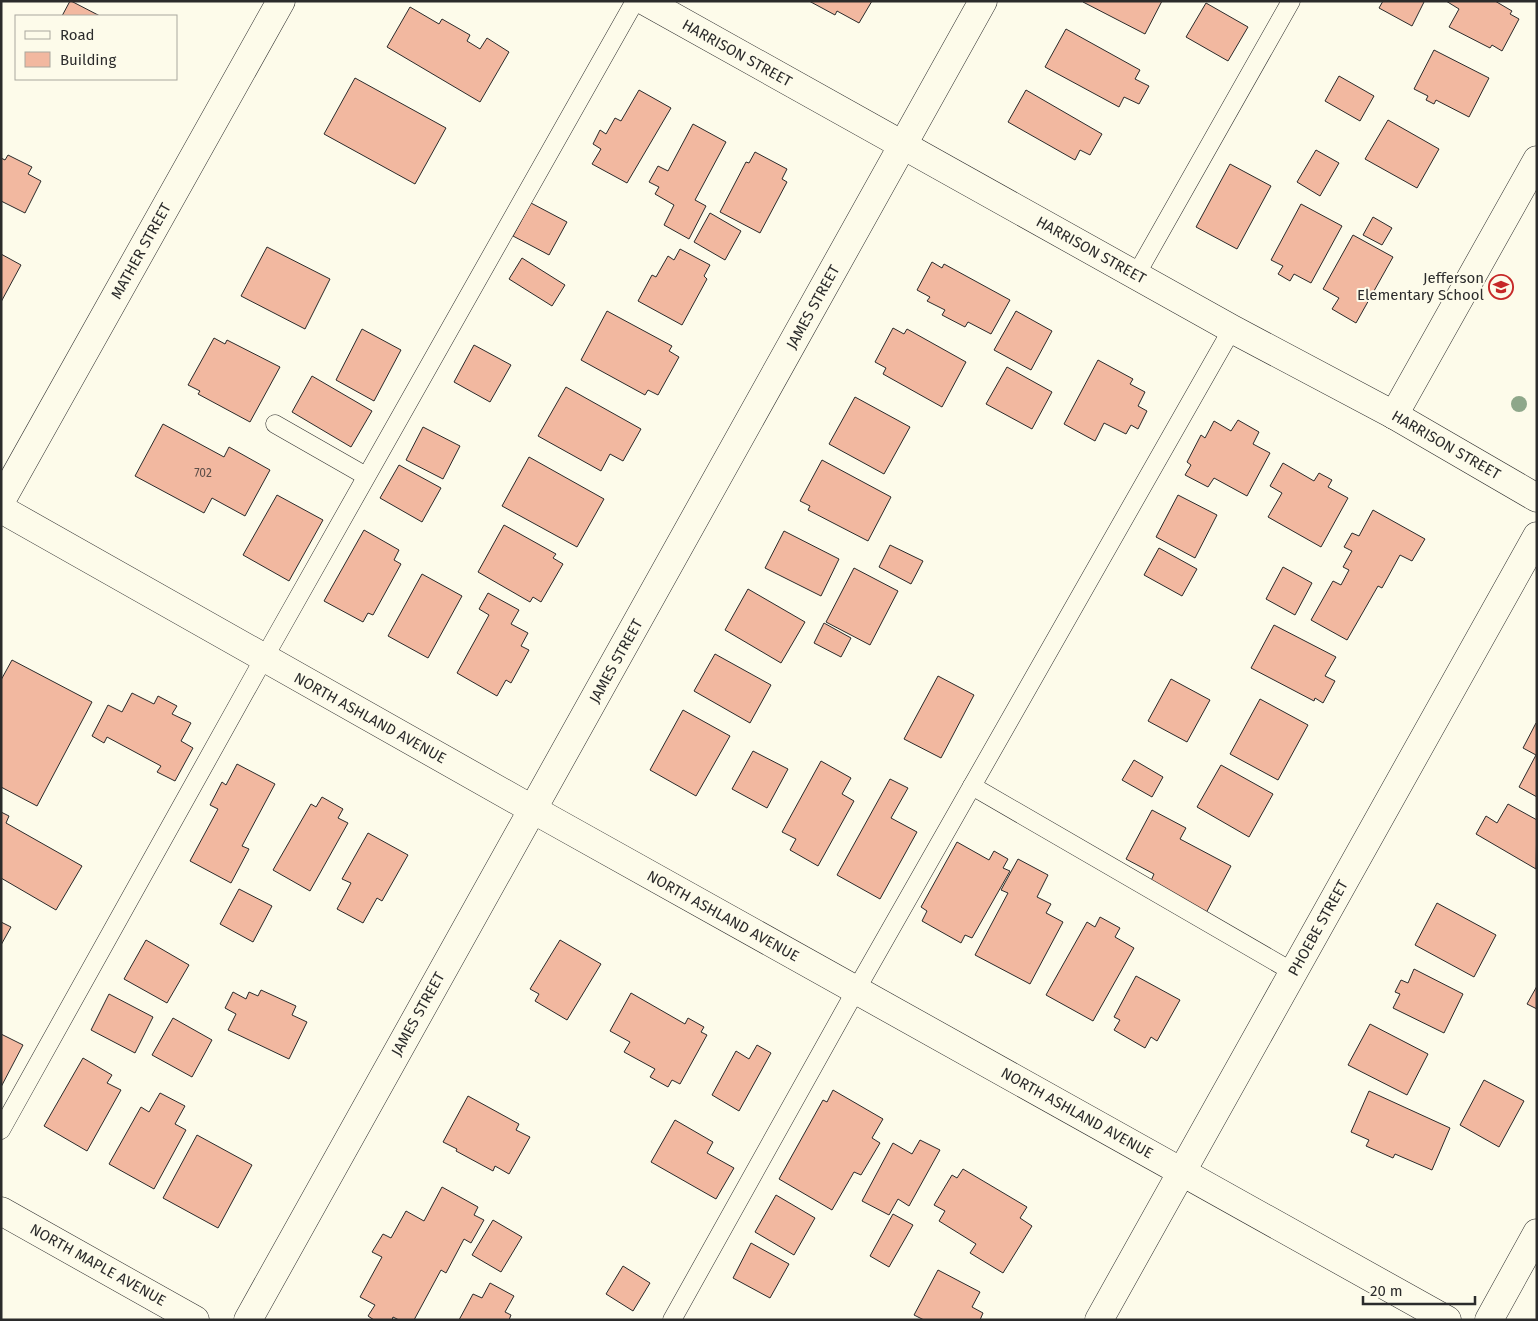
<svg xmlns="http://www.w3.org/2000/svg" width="1538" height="1321" font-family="'Fira Sans',sans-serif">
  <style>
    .building { fill: #f2b8a0; stroke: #2b2b2b }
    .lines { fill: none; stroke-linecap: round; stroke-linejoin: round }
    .service-casing { stroke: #2b2b2b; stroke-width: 19 }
    .minor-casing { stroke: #2b2b2b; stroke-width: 29 }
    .primary-casing { stroke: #2b2b2b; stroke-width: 29 }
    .service { stroke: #fdfbea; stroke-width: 18 }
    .minor { stroke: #fdfbea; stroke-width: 28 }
    .primary { stroke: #fdfbea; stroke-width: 28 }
    .tree { fill: #8ea78a }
    .labels { text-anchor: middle; stroke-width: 4; stroke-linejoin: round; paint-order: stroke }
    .number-label { font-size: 12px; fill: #5d4e48 }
    .street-label { font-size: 15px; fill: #2b2b2b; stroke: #fdfbea }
    .poi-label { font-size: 15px; fill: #2b2b2b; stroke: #fdfbea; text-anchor: end }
  </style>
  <rect width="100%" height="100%" fill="#fdfbea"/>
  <g class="building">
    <polygon points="70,1 71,1 100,16 62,16"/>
    <polygon points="809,1 872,1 859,23 837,11 835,15"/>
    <polygon points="1084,1 1162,1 1145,34 1083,2"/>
    <polygon points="1383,1 1424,1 1424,2 1412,26 1379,8"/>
    <polygon points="1446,1 1495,1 1512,11 1510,14 1519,19 1502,51 1492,45 1490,48 1449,27 1459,9"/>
    <polygon points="1206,3 1248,27 1228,61 1186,37"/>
    <polygon points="410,7 439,24 442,19 470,35 467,41 480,49 487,38 509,52 480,102 387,47"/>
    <polygon points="1066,29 1140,70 1135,79 1149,86 1139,104 1124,97 1119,107 1045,67"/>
    <polygon points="1434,50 1489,78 1469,117 1436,100 1434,104 1426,100 1428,96 1414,89"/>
    <polygon points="1339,76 1374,96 1360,121 1325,101"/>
    <polygon points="355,78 446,128 415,184 324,134"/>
    <polygon points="639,90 671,108 627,183 592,164 601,149 593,144 600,130 606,134 615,118 621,121"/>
    <polygon points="1026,90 1102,134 1090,155 1080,150 1075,160 1008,122"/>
    <polygon points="1388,120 1439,149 1417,188 1365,159"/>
    <polygon points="693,124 726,142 695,200 706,206 689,239 664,225 674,205 655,194 659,187 649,182 658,166 668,171"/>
    <polygon points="1316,150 1339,163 1320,196 1297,182"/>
    <polygon points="755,152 787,169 782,179 787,182 760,233 720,212 746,162 749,163"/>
    <polygon points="8,155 32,167 28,174 41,181 25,213 1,201 1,158 5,160"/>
    <polygon points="1230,164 1271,186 1237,249 1196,227"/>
    <polygon points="531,203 567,222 549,255 513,236"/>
    <polygon points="1301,204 1342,226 1311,283 1294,274 1290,281 1278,274 1283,266 1271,260"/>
    <polygon points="710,213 741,231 725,260 694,242"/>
    <polygon points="1373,217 1392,228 1382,245 1363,235"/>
    <polygon points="1353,235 1393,257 1356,323 1332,309 1339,298 1323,289"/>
    <polygon points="267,247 330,279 305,329 241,296"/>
    <polygon points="680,249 710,265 704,276 707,279 682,325 638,301 652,275 656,277 668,256 674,260"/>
    <polygon points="1,254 21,265 1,302"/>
    <polygon points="522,258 565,285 552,306 509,279"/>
    <polygon points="932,262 942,268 944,264 1010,300 991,334 968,322 965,327 942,315 945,310 927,301 930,297 917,290"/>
    <polygon points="607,311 672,346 669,351 679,357 658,395 648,390 645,395 581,360"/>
    <polygon points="1016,311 1052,331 1031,370 994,350"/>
    <polygon points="893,328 904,334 907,329 966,362 942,407 883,374 886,368 875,362"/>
    <polygon points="362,329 401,350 374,401 336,380"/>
    <polygon points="214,338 225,344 227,340 280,367 250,422 198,394 200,391 188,385"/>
    <polygon points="474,345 511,365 490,402 454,382"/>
    <polygon points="1098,360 1133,379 1130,384 1145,392 1138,406 1147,411 1138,429 1131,425 1126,434 1104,423 1095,441 1064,424"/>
    <polygon points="1007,367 1052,392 1032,429 986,404"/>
    <polygon points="312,376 372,411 351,447 292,412"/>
    <polygon points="566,387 641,429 623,461 610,454 601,471 538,436"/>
    <polygon points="855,397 910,427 884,474 829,444"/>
    <polygon points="1238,420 1259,432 1253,444 1270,453 1247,496 1214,478 1208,487 1185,475 1191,465 1187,462 1201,435 1205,438 1214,421 1231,431"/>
    <polygon points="163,424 224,457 229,447 270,470 245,516 212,498 204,513 135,476"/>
    <polygon points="423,427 460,446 443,479 406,460"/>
    <polygon points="529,457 604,499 577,547 502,506"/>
    <polygon points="822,460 891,497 868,541 808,510 810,506 800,501"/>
    <polygon points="1283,463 1314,481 1319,473 1332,480 1328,487 1348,498 1321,547 1268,517 1282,493 1270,486"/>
    <polygon points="399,465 441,488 422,522 380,498"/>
    <polygon points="277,495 323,520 289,581 243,555"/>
    <polygon points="1178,495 1217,515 1195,558 1156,537"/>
    <polygon points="1373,510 1425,539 1412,561 1400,555 1382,588 1378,586 1347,640 1311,620 1333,581 1341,585 1349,570 1343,567 1352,551 1344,547 1352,533 1359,536"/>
    <polygon points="504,525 556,554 553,558 563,564 541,602 533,597 530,602 478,572"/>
    <polygon points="364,530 399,550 394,560 401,564 373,615 368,613 363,622 324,601"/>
    <polygon points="784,531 839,559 821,596 765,568"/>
    <polygon points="890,545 923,561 911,584 879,567"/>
    <polygon points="1159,548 1197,569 1182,596 1144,575"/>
    <polygon points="1283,567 1312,583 1295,615 1266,599"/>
    <polygon points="854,568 898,591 870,645 826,622"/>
    <polygon points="422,574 462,596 428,658 388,636"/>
    <polygon points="748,589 805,622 781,663 725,630"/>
    <polygon points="488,593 519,610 511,624 528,633 521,646 529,650 511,683 506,680 497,696 457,673 489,615 479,609"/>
    <polygon points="824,623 851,638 841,657 814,643"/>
    <polygon points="1274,625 1336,657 1325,676 1335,681 1323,703 1315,698 1314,701 1251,668"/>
    <polygon points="715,654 771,685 750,723 694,691"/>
    <polygon points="12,660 92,702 37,806 1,787 1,680"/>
    <polygon points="938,676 974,695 941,758 904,739"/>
    <polygon points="1171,679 1210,700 1187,742 1148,721"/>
    <polygon points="132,693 154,704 158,696 177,706 172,714 191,723 181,741 193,748 175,781 157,772 161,766 107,737 104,743 92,736 108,705 122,712"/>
    <polygon points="1260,699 1308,725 1278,780 1230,754"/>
    <polygon points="683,710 730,736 696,796 650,770"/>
    <polygon points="1536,723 1537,723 1537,797 1519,787 1536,755 1523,748"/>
    <polygon points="753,751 788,769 767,808 732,789"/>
    <polygon points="1134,760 1163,777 1152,797 1122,780"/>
    <polygon points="821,761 851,778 842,794 854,801 818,866 790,850 796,839 782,832"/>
    <polygon points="237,764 275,784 242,846 249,849 231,883 190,861 218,809 210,805 222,782 226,785"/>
    <polygon points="1221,765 1273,794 1249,837 1197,807"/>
    <polygon points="890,779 908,788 891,818 917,832 880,899 837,875"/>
    <polygon points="322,797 343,809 338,818 348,823 310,891 273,870 311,804 316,807"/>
    <polygon points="1508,804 1537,820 1536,869 1476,834 1486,816 1497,823"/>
    <polygon points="1152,810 1186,828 1180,839 1231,866 1206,913 1150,883 1154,874 1126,859"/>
    <polygon points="1,812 9,816 6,823 82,866 56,910 1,878"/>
    <polygon points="368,833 408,855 382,901 377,898 363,923 337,909 351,883 342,879"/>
    <polygon points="957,842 989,860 994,851 1008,859 1003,868 1010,871 972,938 965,935 961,943 922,921 927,911 921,907"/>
    <polygon points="1018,859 1048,875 1037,897 1051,904 1046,913 1063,922 1030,984 975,955 1008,893 1001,890"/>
    <polygon points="239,889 272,906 253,942 220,924"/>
    <polygon points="1437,903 1496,935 1474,977 1415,945"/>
    <polygon points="1100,917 1120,928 1115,937 1134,948 1093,1021 1046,995 1087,922 1095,927"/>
    <polygon points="1,922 11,927 1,945"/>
    <polygon points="146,940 189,965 167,1003 124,979"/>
    <polygon points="560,940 601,964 567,1020 535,1001 539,994 530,989"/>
    <polygon points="1414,969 1463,994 1444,1033 1393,1008 1400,994 1395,992 1401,980 1408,983"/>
    <polygon points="1136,976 1180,1000 1157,1041 1151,1037 1145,1048 1114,1030 1120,1020 1114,1017"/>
    <polygon points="1537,986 1537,1009 1527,1004"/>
    <polygon points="261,990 296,1006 292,1015 307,1022 289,1059 228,1030 236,1014 225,1008 233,992 246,999 249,992 258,996"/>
    <polygon points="631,993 685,1024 688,1018 704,1027 701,1032 707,1035 680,1084 672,1080 668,1087 650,1077 655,1069 624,1052 630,1042 610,1031"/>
    <polygon points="109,994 153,1017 135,1053 91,1030"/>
    <polygon points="173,1018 212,1040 192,1077 152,1055"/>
    <polygon points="1370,1024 1428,1054 1407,1095 1348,1065"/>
    <polygon points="1,1034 23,1045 1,1087"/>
    <polygon points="757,1045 771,1053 739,1111 712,1095 736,1051 749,1059"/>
    <polygon points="83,1058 112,1075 107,1083 121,1090 87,1151 44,1126"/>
    <polygon points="1484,1080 1524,1101 1499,1147 1460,1125"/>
    <polygon points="833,1090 883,1119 872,1138 880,1143 861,1175 854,1172 832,1210 779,1179 823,1100 827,1102"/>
    <polygon points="1369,1091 1450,1128 1432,1170 1395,1154 1393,1158 1366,1146 1369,1140 1351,1132"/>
    <polygon points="160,1093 185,1106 175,1124 186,1130 154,1189 109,1164 141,1107 149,1112"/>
    <polygon points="468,1096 519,1124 516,1130 530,1137 509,1174 495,1166 493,1171 456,1151 457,1149 443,1142"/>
    <polygon points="675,1120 713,1142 707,1153 734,1168 716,1199 651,1162"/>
    <polygon points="197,1135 252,1165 218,1228 163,1198"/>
    <polygon points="920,1140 940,1150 909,1206 898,1199 889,1215 862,1201 893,1143 912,1154"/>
    <polygon points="963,1169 1027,1207 1020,1218 1032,1226 1003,1273 970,1253 976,1244 939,1221 945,1211 934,1205 952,1175 957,1178"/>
    <polygon points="442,1187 478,1207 474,1215 484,1220 471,1243 464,1239 446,1273 441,1270 414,1320 399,1320 393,1317 392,1320 374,1320 368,1316 375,1305 360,1297 382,1257 372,1252 383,1234 391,1238 406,1211 424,1221"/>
    <polygon points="776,1195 815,1218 794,1255 755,1232"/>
    <polygon points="893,1214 913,1225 889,1267 870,1256"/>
    <polygon points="493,1220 522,1237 501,1272 472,1255"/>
    <polygon points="751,1243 789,1264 770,1298 733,1278"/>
    <polygon points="623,1266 650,1283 633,1311 606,1294"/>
    <polygon points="938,1270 980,1292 972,1307 983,1313 980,1320 924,1320 914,1315"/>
    <polygon points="490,1283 514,1296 505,1312 511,1315 509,1320 459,1320 473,1294 482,1298"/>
  </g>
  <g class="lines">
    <defs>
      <g id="service">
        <polyline points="1136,275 1291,1"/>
        <polyline points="275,424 366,476"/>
        <polyline points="972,786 1293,972"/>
        <polyline points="1,1130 264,658 635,1"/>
        <polyline points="672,1320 856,990 1232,329"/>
      </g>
      <g id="minor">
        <polyline points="645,1 1232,329 1394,415 1537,498"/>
        <polyline points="1394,415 1537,160"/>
        <polyline points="1,509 532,809 1447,1320"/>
        <polyline points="1,1211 195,1320"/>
        <polyline points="248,1320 983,1"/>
        <polyline points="1099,1320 1537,536"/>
        <polyline points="1489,1320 1537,1233"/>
      </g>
      <polyline id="primary" points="1,501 281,1"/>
    </defs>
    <use href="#service" class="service-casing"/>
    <use href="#minor" class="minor-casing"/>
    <use href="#primary" class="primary-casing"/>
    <use href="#service" class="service"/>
    <use href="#minor" class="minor"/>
    <use href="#primary" class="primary"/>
  </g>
  <circle class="tree" cx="1519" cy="404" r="8"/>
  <defs>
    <symbol id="school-ring" viewBox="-11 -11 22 22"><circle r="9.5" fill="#fdfbea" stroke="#c62828" stroke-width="1.5"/><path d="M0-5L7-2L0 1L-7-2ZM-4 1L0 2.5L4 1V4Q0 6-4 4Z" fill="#c62828"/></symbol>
  </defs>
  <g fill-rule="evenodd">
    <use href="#school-ring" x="1487" y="273" width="28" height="28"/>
  </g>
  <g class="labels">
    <g class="number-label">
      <text x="203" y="477">702</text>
    </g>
    <g class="street-label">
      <text transform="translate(737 53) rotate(29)" y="5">HARRISON STREET</text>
      <text transform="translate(1091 250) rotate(29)" y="5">HARRISON STREET</text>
      <text transform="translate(141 251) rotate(-61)" y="5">MATHER STREET</text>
      <text transform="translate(813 307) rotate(-61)" y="5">JAMES STREET</text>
      <text transform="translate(1446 445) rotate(30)" y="5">HARRISON STREET</text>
      <text transform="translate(616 661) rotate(-61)" y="5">JAMES STREET</text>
      <text transform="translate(370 718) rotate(29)" y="5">NORTH ASHLAND AVENUE</text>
      <text transform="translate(723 916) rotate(29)" y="5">NORTH ASHLAND AVENUE</text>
      <text transform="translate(1318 928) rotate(-61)" y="5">PHOEBE STREET</text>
      <text transform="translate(418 1014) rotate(-61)" y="5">JAMES STREET</text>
      <text transform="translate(1077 1113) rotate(29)" y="5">NORTH ASHLAND AVENUE</text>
      <text transform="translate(98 1265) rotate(29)" y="5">NORTH MAPLE AVENUE</text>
    </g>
    <g class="poi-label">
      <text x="1484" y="283">Jefferson<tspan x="1484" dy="17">Elementary School</tspan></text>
    </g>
  </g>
  <rect width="1538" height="1321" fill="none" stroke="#2b2b2b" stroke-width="5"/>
  <rect x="15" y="15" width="162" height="65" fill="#fdfbea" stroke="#a9a89e"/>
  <rect x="25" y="31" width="25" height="8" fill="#fdfbea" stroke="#a9a89e"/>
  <text x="60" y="40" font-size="15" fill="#2b2b2b">Road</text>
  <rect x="25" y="52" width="25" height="15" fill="#f2b8a0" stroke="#a9a89e"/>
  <text x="60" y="65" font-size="15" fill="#2b2b2b">Building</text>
  <path d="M1363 1296v8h112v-8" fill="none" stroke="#2b2b2b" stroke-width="2.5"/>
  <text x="1370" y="1296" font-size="15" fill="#2b2b2b" stroke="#fdfbea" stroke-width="4" paint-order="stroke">20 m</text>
</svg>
